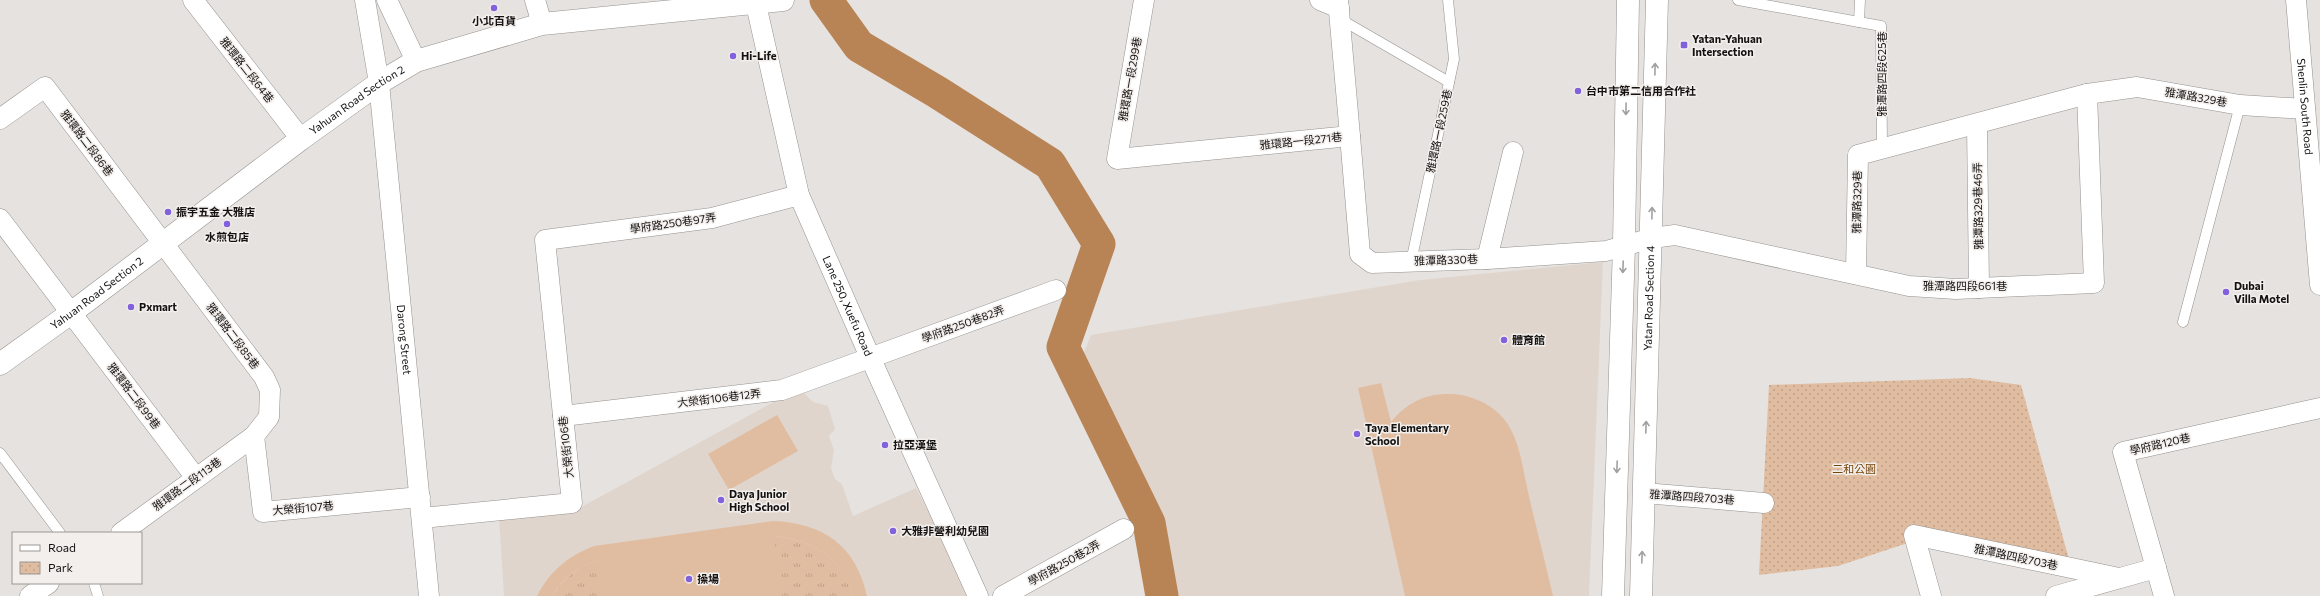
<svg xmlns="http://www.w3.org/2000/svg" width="2320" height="596" font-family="Commissioner,'Noto Sans TC',sans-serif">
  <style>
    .built { fill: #e0d5cd }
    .grass { fill: url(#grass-tufts) }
    .park { fill: url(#park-dots) }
    .garden { fill: #e0bda0 }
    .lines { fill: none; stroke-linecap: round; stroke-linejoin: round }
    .river { stroke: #b98455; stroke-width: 33 }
    .lane-casing { stroke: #95918e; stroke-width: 11 }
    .street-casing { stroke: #95918e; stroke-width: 21 }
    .secondary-casing { stroke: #95918e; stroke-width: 23 }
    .lane { stroke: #fff; stroke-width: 10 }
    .street { stroke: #fff; stroke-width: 20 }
    .secondary { stroke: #fff; stroke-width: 22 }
    .oneway { stroke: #a1a0a0 }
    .poi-dot { fill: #8261dc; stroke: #f3efec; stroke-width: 1.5 }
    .labels { text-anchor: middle; stroke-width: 3; stroke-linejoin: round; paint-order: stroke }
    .poi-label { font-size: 11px; font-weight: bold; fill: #131211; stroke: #f3efec; text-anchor: start }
    .street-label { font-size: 11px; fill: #131211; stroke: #f3efec }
    .park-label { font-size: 11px; fill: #77440a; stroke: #f3efec }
  </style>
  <defs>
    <pattern id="grass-tufts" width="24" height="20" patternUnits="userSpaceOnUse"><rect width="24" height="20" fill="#e0bda0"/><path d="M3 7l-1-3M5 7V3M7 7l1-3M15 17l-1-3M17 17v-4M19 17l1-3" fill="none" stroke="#bfa189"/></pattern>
    <pattern id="park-dots" width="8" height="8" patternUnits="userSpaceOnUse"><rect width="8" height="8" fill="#e0bda0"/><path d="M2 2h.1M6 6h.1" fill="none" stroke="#bfa189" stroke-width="1.8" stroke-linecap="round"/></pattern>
  </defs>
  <rect width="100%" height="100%" fill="#e6e2df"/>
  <g class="built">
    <polygon points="1603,262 1589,596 1172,596 1157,526 1132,461 1081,360 1091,335 1420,280"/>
    <polygon points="799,388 813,402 828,406 835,429 829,436 834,450 831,468 835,479 842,484 853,516 916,488 972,596 504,596 499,518 574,511"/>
  </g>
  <path class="grass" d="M773 536C811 539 843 558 853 596H552C564 578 577 567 597 561Z"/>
  <polygon class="park" points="1970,378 2021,385 2070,563 1932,535 1838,566 1759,575 1769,385"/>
  <g class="garden">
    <path d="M1381 383 1391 422C1405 404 1426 393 1449 394 1470 394 1494 404 1507 423 1520 442 1523 470 1528 492 1536 527 1545 561 1553 596H1405L1358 388Z"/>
    <polygon points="777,415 798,451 729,490 708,454"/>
    <path d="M773 521C824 523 856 546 867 596H853C843 558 811 539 774 536L782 596H602L597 561C577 567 563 578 552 596H537C550 571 568 556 594 546Z"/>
  </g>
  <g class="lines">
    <polyline class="river" points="826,0 859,46 937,92 1050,164 1099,244 1063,347 1149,523 1162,596"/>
    <defs>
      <g id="lane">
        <polyline points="1738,0 1881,26 1882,149"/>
        <polyline points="1340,19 1449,82"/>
        <polyline points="1859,22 1860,0"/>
        <polyline points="1411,262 1454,59 1448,0"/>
        <polyline points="2183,322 2240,105"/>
        <polyline points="0,453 60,533"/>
        <polyline points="94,583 98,596"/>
      </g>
      <g id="street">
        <polyline points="193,0 301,139"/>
        <path id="s1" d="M365 0 379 83 429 596"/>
        <polyline points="387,0 416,61"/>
        <polyline points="535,0 542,24"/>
        <path id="s2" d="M755 0 799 195 870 357 978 596"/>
        <polyline points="1144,0 1117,159 1350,136 1338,0"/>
        <polyline points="1320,0 1339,8"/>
        <path id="s3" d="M2296 0 2320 285"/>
        <polyline points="0,119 45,87 264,377 270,390 269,417 254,436 121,533"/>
        <polyline points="1977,124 1979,288"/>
        <polyline points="1350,136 1360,254 1372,263 1487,259 1606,251 1652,238 1675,235 1909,286 1956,289 2094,283 2087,94"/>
        <polyline points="0,219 196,478"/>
        <polyline points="1487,259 1513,152"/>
        <polyline points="1856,274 1858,155 2087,94 2137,87 2240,105 2305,109"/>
        <polyline points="563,416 782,390 1056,290"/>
        <polyline points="254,436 263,512 420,497"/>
        <polyline points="1644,493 1764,503"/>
        <polyline points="422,518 572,503 545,240 712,218 799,195"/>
        <polyline points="30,596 49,583"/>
        <polyline points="1003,596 1124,529"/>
        <polyline points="1931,596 1914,535 2119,578"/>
        <polyline points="2056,596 2156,568"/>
        <polyline points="2164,596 2123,452 2320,408"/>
      </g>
      <g id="secondary">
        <path id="s4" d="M0 364 71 313 301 139 379 83 416 61 542 24 783 0"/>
        <polyline points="1613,596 1624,245 1628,0"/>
        <path id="s5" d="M1641 596 1657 0"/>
      </g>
    </defs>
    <use href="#lane" class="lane-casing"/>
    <use href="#street" class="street-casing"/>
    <use href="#secondary" class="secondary-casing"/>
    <use href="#lane" class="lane"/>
    <use href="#street" class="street"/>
    <use href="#secondary" class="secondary"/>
  </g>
  <defs><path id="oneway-shaft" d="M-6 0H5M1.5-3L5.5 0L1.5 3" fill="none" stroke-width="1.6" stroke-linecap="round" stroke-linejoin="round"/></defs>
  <g class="oneway">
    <use href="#oneway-shaft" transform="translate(1655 69) rotate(-89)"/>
    <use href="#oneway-shaft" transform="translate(1626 109) rotate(91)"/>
    <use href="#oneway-shaft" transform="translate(1652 213) rotate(-89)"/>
    <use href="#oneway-shaft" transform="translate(1623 267) rotate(92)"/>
    <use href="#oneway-shaft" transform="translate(1646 427) rotate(-88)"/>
    <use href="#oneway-shaft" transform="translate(1617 467) rotate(92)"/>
    <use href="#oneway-shaft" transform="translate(1642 557) rotate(-88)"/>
  </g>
  <g class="poi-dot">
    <circle cx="494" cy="8" r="4"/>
    <rect x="1680" y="41" width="8" height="8" rx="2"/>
    <circle cx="733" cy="56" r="4"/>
    <circle cx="1578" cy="91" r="4"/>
    <circle cx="168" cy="212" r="4"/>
    <circle cx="227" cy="224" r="4"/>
    <circle cx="2226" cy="292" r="4"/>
    <circle cx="131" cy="307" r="4"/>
    <circle cx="1504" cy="340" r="4"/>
    <circle cx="1357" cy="434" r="4"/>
    <circle cx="885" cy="445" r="4"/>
    <circle cx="721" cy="500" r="4"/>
    <circle cx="893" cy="531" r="4"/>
    <circle cx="689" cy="579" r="4"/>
  </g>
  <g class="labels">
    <g class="poi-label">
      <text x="494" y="25" text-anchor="middle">小北百貨</text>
      <text x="1692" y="43">Yatan-Yahuan<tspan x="1692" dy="13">Intersection</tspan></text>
      <text x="741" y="60">Hi-Life</text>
      <text x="1586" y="95">台中市第二信用合作社</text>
      <text x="176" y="216">振宇五金 大雅店</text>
      <text x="227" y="241" text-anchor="middle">水煎包店</text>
      <text x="2234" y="290">Dubai<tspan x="2234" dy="13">Villa Motel</tspan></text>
      <text x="139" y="311">Pxmart</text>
      <text x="1512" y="344">體育館</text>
      <text x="1365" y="432">Taya Elementary<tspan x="1365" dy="13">School</tspan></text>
      <text x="893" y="449">拉亞漢堡</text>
      <text x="729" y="498">Daya Junior<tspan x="729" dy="13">High School</tspan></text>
      <text x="901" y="535">大雅非營利幼兒園</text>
      <text x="697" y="583">操場</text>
    </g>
    <g class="street-label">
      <text transform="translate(247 70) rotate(52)" y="4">雅環路二段64巷</text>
      <text transform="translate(1882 74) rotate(-90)" y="4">雅潭路四段625巷</text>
      <text transform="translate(1130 79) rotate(-80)" y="4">雅環路一段299巷</text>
      <text transform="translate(2196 97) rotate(10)" y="4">雅潭路329巷</text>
      <text dy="4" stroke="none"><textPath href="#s4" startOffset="444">Yahuan Road Section 2</textPath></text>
      <text dy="4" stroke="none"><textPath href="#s3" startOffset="107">Shenlin South Road</textPath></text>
      <text transform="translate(1439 131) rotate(-78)" y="4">雅環路一段259巷</text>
      <text transform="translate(1301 141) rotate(-6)" y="4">雅環路一段271巷</text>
      <text transform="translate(87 143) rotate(53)" y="4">雅環路二段86巷</text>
      <text transform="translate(1857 202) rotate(-89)" y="4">雅潭路329巷</text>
      <text transform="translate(1978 206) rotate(-91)" y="4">雅潭路329巷46弄</text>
      <text transform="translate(673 223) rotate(-8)" y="4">學府路250巷97弄</text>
      <text transform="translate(1446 260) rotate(-2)" y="4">雅潭路330巷</text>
      <text x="1965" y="290">雅潭路四段661巷</text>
      <text dy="4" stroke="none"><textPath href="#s4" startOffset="120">Yahuan Road Section 2</textPath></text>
      <text dy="4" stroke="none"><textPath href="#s5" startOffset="298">Yatan Road Section 4</textPath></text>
      <text dy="4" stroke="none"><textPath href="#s2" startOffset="321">Lane 250, Xuefu Road</textPath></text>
      <text transform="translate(963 324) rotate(-20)" y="4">學府路250巷82弄</text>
      <text transform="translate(233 336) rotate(53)" y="4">雅環路二段85巷</text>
      <text dy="4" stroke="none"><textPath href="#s1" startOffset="342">Darong Street</textPath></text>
      <text transform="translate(134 396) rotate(53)" y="4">雅環路二段99巷</text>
      <text transform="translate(719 398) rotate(-7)" y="4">大榮街106巷12弄</text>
      <text transform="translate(2160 444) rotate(-13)" y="4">學府路120巷</text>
      <text transform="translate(566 447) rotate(-96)" y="4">大榮街106巷</text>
      <text transform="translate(187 484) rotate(-36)" y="4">雅環路二段113巷</text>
      <text transform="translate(1692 497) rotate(4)" y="4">雅潭路四段703巷</text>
      <text transform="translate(303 508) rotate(-5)" y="4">大榮街107巷</text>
      <text transform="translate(2016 557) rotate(12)" y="4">雅潭路四段703巷</text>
      <text transform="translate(1064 563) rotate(-29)" y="4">學府路250巷2弄</text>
    </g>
    <g class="park-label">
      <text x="1854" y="473">二和公園</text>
    </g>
  </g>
  <rect x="12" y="532" width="130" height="52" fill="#f3efec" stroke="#999794"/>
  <rect x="20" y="545" width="20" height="6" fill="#ffffff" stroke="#999794"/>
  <text x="48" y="552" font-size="12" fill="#131211">Road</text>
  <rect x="20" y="562" width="20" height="12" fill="url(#park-dots)" stroke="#999794"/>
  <text x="48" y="572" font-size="12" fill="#131211">Park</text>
</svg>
